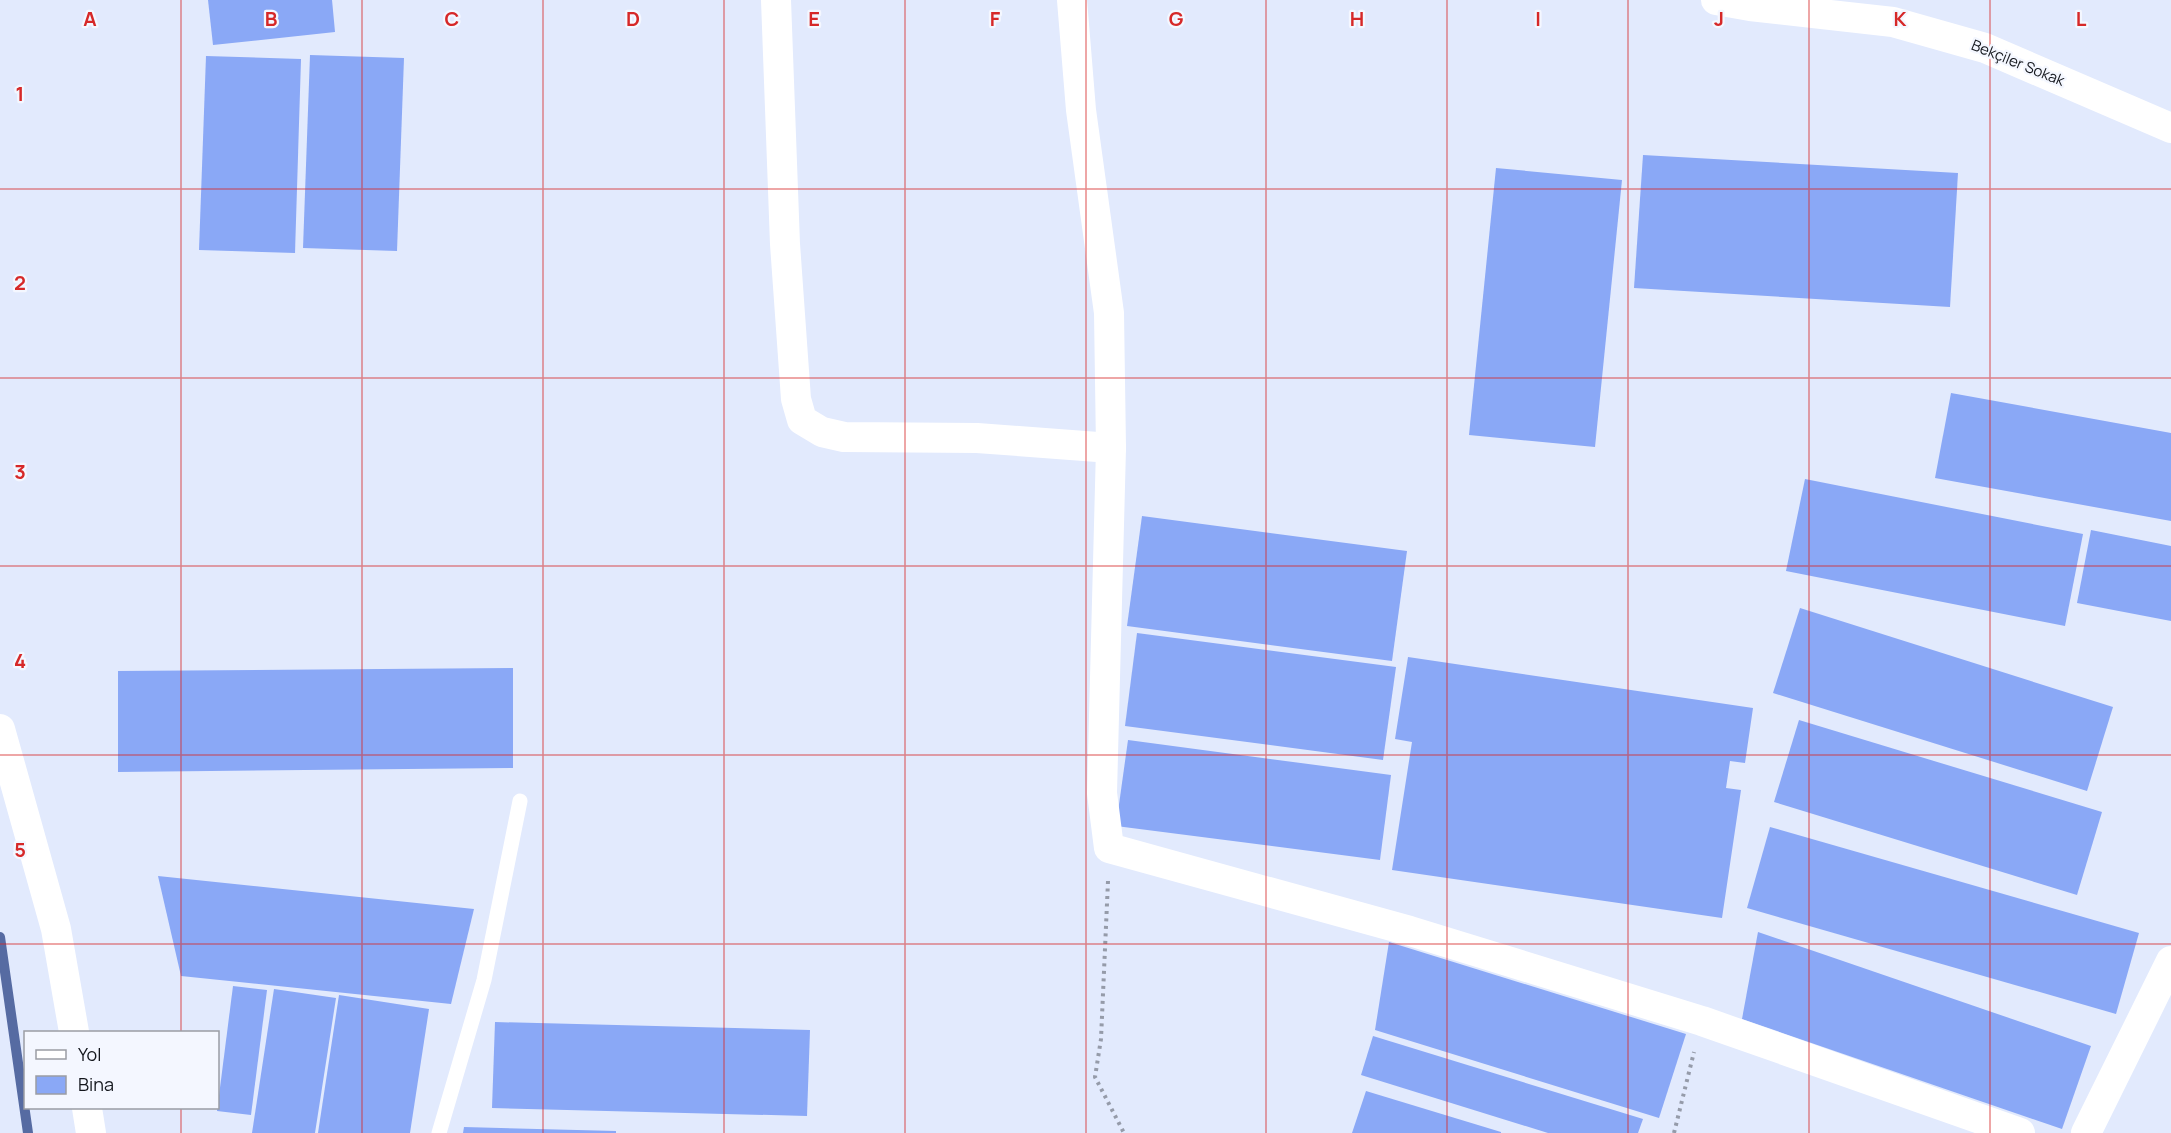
<svg xmlns="http://www.w3.org/2000/svg" width="2171" height="1133" font-family="Manrope,sans-serif">
  <style>
    .lines { fill: none; stroke-linecap: round; stroke-linejoin: round }
    .stream { stroke: #566ba2; stroke-width: 10 }
    .building { fill: #8aa8f6 }
    .path { stroke: #959ba9; stroke-width: 4; stroke-dasharray: 3 4.5; stroke-linecap: butt }
    .lane { stroke: #fff; stroke-width: 15 }
    .street { stroke: #fff; stroke-width: 30 }
    .grid { fill: none; stroke: #d62828; stroke-width: 1.5; stroke-opacity: 0.55 }
    .labels { text-anchor: middle; stroke-width: 4.5; stroke-linejoin: round; paint-order: stroke }
    .street-label { font-size: 15px; fill: #13161c; stroke: #f4f7ff }
    .grid-label { font-size: 20px; text-anchor: middle; font-weight: bold; fill: #d62828; stroke: #f4f7ff; stroke-width: 4.5; stroke-linejoin: round; paint-order: stroke }
  </style>
  <rect width="100%" height="100%" fill="#e2eafd"/>
  <g class="lines">
    <polyline class="stream" points="0,937 28,1133"/>
  </g>
  <g class="building">
    <polygon points="208,0 332,0 335,32 213,45"/>
    <polygon points="310,55 404,58 397,251 303,248"/>
    <polygon points="206,56 301,59 295,253 199,250"/>
    <polygon points="1643,155 1958,173 1950,307 1634,288"/>
    <polygon points="1496,168 1622,180 1595,447 1469,435"/>
    <polygon points="1951,393 2171,433 2171,521 1935,478"/>
    <polygon points="1805,479 2083,534 2065,626 1786,571"/>
    <polygon points="1142,516 1407,551 1392,661 1127,626"/>
    <polygon points="2091,530 2171,546 2171,621 2077,603"/>
    <polygon points="1800,608 2113,707 2087,791 1773,693"/>
    <polygon points="1137,633 1396,667 1383,760 1125,726"/>
    <polygon points="1408,657 1753,708 1745,763 1730,761 1726,788 1741,790 1722,918 1392,870 1412,742 1395,739"/>
    <polygon points="513,668 513,768 118,772 118,671"/>
    <polygon points="1799,720 2102,812 2077,895 1774,802"/>
    <polygon points="1128,740 1391,775 1380,860 1116,826"/>
    <polygon points="1770,827 2139,933 2116,1014 1747,908"/>
    <polygon points="158,876 474,909 451,1004 181,976"/>
    <polygon points="1758,932 2091,1046 2062,1129 1742,1019"/>
    <polygon points="1389,942 1686,1034 1659,1118 1375,1030"/>
    <polygon points="233,986 267,990 251,1115 217,1111"/>
    <polygon points="274,989 336,998 315,1133 252,1133"/>
    <polygon points="339,995 429,1009 410,1133 318,1133"/>
    <polygon points="495,1022 810,1030 807,1116 492,1108"/>
    <polygon points="1373,1036 1643,1119 1638,1133 1548,1133 1361,1075"/>
    <polygon points="1366,1091 1501,1132 1501,1133 1352,1133"/>
    <polygon points="464,1127 616,1131 616,1133 463,1133"/>
  </g>
  <g class="lines">
    <g class="path">
      <polyline points="1108,881 1101,1039 1095,1077 1124,1133"/>
      <polyline points="1674,1133 1694,1052"/>
    </g>
    <polyline class="lane" points="439,1133 484,980 520,801"/>
    <g class="street">
      <polyline points="776,0 785,244 796,399 802,420 822,432 844,437 977,438 1111,448"/>
      <polyline points="1072,0 1081,110 1109,313 1111,448 1102,793 1109,848 1410,931 1702,1021 2020,1133"/>
      <polyline points="1716,0 1750,6 1893,22 1985,48 2171,128"/>
      <polyline points="0,729 56,929 74,1032"/>
      <polyline points="87,1108 91,1133"/>
      <polyline points="2086,1133 2171,961"/>
    </g>
  </g>
  <path class="grid" d="M181 0V1032M362 0V1133M543 0V1133M724 0V1133M905 0V1133M1086 0V1133M1266 0V1133M1447 0V1133M1628 0V1133M1809 0V1133M1990 0V1133M0 189H2171M0 378H2171M0 566H2171M0 755H2171M0 944H2171M181 1108V1133"/>
  <g class="labels">
    <g class="street-label">
      <text transform="translate(2018 63) rotate(22)" y="5">Bekçiler Sokak</text>
    </g>
  </g>
  <g class="grid-label">
    <text x="90" y="26">A</text>
    <text x="271" y="26">B</text>
    <text x="452" y="26">C</text>
    <text x="633" y="26">D</text>
    <text x="814" y="26">E</text>
    <text x="995" y="26">F</text>
    <text x="1176" y="26">G</text>
    <text x="1357" y="26">H</text>
    <text x="1538" y="26">I</text>
    <text x="1719" y="26">J</text>
    <text x="1900" y="26">K</text>
    <text x="2081" y="26">L</text>
    <text x="20" y="101">1</text>
    <text x="20" y="290">2</text>
    <text x="20" y="479">3</text>
    <text x="20" y="668">4</text>
    <text x="20" y="857">5</text>
  </g>
  <rect x="24" y="1031" width="195" height="78" fill="#f4f7ff" stroke="#9a9da4" stroke-width="1.5"/>
  <rect x="36" y="1050" width="30" height="9" fill="#ffffff" stroke="#9a9da4" stroke-width="1.5"/>
  <text x="78" y="1061" font-size="18" fill="#13161c">Yol</text>
  <rect x="36" y="1076" width="30" height="18" fill="#8aa8f6" stroke="#9a9da4" stroke-width="1.5"/>
  <text x="78" y="1091" font-size="18" fill="#13161c">Bina</text>
</svg>
